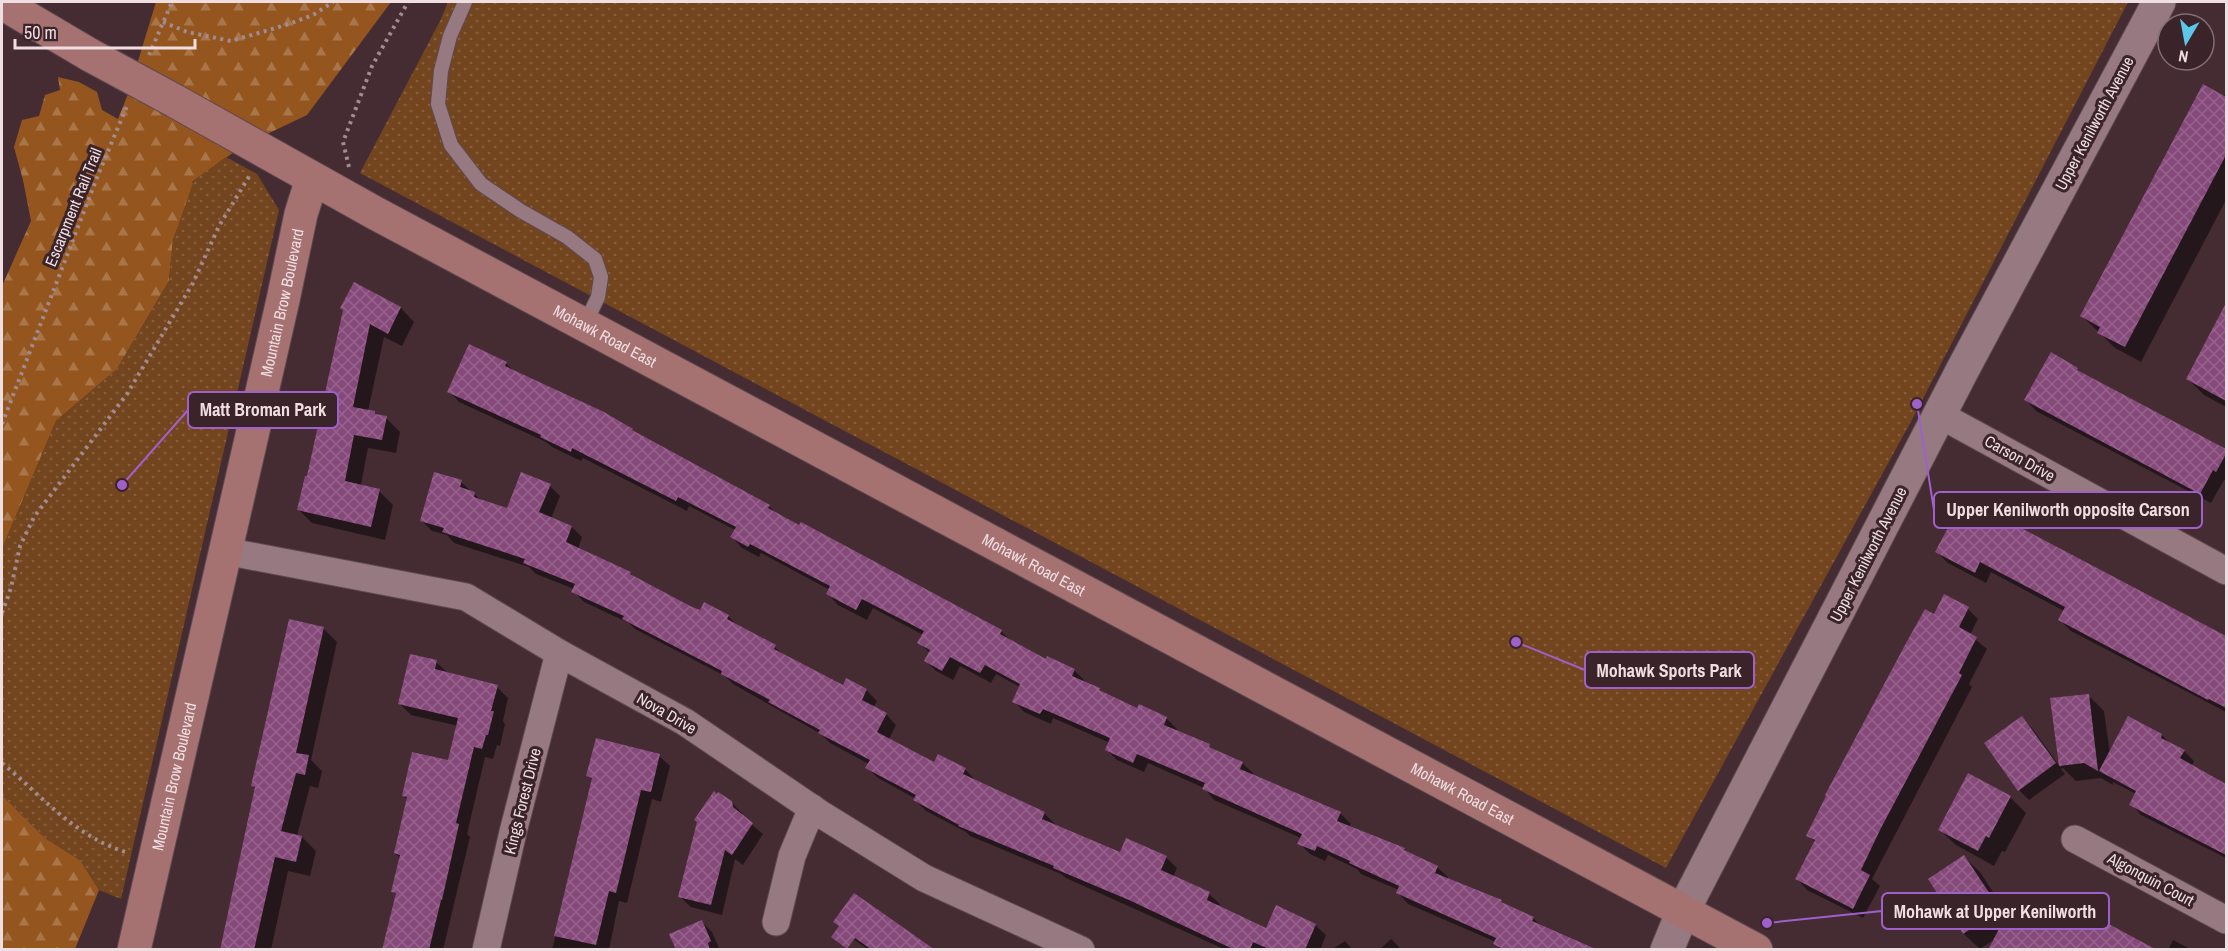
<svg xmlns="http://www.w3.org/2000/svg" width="2228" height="951" font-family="'Archivo Narrow',sans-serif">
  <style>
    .forest { fill: url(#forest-firs) }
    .park { fill: url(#park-dots) }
    .shadow { fill: #0007 }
    .building { fill: url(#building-cross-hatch) }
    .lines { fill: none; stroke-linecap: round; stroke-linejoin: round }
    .service-casing { stroke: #5d494f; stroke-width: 16 }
    .minor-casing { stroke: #5d494f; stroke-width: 29 }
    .tertiary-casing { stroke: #5d494f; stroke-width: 35 }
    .secondary-casing { stroke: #5d494f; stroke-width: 35 }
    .path { stroke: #a08c91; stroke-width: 4; stroke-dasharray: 3 4.5; stroke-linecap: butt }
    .service { stroke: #977a81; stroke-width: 14 }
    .minor { stroke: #977a81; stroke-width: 27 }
    .tertiary { stroke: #977a81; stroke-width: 33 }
    .secondary { stroke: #a57171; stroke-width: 33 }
    .secondary-bridge-casing { stroke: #5d494f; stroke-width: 35; stroke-linecap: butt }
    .secondary-bridge { stroke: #a57171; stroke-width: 33 }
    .labels { text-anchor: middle; stroke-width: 6; stroke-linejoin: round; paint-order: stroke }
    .street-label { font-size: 16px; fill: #efdee2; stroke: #3a2329 }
    .leader { fill: none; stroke: #9e61ca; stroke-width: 2 }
    .callout-dot { fill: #9e61ca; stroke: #3a2329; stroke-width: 2 }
    .callout { fill: #3a2329; stroke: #9e61ca; stroke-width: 2 }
    .callout-label { font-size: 18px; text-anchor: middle; font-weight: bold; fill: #efdee2 }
  </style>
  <defs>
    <pattern id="forest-firs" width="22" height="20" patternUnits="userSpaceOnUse" patternTransform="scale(1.5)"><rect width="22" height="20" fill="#94561e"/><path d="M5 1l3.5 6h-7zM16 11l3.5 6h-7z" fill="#a87649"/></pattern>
    <pattern id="park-dots" width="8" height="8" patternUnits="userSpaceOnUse" patternTransform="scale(1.5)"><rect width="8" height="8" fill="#73451e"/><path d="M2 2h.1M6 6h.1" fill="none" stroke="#875f3e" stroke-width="1.8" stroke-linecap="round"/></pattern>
    <pattern id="building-cross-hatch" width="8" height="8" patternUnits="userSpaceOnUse" patternTransform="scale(1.5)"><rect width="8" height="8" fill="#85497a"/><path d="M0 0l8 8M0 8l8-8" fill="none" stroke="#97638d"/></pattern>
  </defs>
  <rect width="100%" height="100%" fill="#452c33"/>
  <g class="forest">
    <polygon points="156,2 391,2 307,115 244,145 192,182 194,184 173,240 169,281 117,369 56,421 2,549 2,286 31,221 23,180 14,147 22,120 39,116 45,95 60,90 58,77 79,82 97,92 102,110 118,119 128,94"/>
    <polygon points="2,795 45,838 80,860 99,890 75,949 2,949"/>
  </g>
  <g class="park">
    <polygon points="448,2 2128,2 1914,416 1666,868 360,173 441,19"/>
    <polygon points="226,157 257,174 279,210 121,899 99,890 80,860 45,838 2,795 2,549 56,421 117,369 169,281 173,240 194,180"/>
  </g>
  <g class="shadow">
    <polygon points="2226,93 2226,200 2141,362 2115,348 2082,316"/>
    <polygon points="354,284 401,308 414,322 402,346 384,337 368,411 386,418 400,432 396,453 368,448 361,485 379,491 393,505 385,540 312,523 298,509 308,478"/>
    <polygon points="2226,306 2226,407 2204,395 2188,379"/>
    <polygon points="506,363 514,372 604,413 637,435 769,506 779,516 1001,631 1011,641 1046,661 1074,670 1085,681 1084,683 1099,690 1104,694 1138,710 1140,706 1167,719 1177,729 1176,731 1242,763 1253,773 1252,776 1340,813 1351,824 1349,827 1404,849 1408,854 1437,867 1448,877 1447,879 1501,901 1506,906 1533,918 1542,927 1590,950 1500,950 1496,942 1408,904 1398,893 1399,890 1361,874 1357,869 1328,855 1325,861 1310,854 1299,843 1301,838 1214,800 1204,788 1148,763 1144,772 1117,760 1107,750 1110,743 1053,718 1051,724 1024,712 1014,701 1020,687 996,674 991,683 960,666 953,680 936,671 926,661 930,653 919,643 923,635 873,608 867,620 838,605 828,594 830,590 761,553 759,557 742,548 732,537 735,530 689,506 687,511 583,458 581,461 552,447 546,442 459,402 449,391"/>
    <polygon points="2077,369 2084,376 2226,451 2226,481 2224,480 2211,503 2036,411 2026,400"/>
    <polygon points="461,482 482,501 508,510 550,486 560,496 551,519 572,527 582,537 578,549 630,573 635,578 690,608 728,616 739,627 775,647 783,655 843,687 866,690 877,701 873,708 886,714 896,725 889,739 934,764 965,769 975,780 1044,813 1055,824 1054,825 1121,854 1166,857 1177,868 1173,877 1209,894 1220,904 1218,908 1267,930 1315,925 1326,935 1320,950 1226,950 1066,878 1061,874 970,836 966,832 926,811 915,800 916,799 878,778 867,768 869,764 830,743 821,734 733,684 725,676 635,629 629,623 584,602 573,591 574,589 536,574 529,567 454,543 447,535 432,531 421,520"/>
    <polygon points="1964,500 2226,639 2226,712 2071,631 2060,620 2064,611 1991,572 1986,583 1948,563 1937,552"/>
    <polygon points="1968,609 1978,619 1970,635 1987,649 1969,684 1972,687 1872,879 1880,886 1863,918 1807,890 1797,879 1816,843 1808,835 1934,616"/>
    <polygon points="323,628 337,642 311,760 322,771 318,788 310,786 297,836 302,837 316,851 310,876 288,871 271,950 221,950 256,789 253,786"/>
    <polygon points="436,662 449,674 497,687 508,698 503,721 505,724 500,746 497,745 493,759 485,757 467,834 470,837 443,950 384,950 397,895 393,891 400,858 395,853 408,800 403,795 449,762 458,726 411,715 400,704"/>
    <polygon points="2088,695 2104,711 2110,754 2162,735 2170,744 2184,751 2194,761 2191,767 2226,784 2226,858 2141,815 2131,804 2136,794 2113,782 2113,785 2101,778 2076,781 2063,768 2061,769 2065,774 2029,800 2019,790 2022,718 2032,728 2061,768 2052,699"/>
    <polygon points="659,756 670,766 661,802 652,799 627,903 619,901 609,950 552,950 593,780 588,776"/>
    <polygon points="2010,797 2026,813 2005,852 2002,851 1994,866 1956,845 1940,830"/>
    <polygon points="731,802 742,813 743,817 763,834 743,865 735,859 722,915 691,907 680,897"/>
    <polygon points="1964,857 1980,872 2008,915 2102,930 1995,939 1980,949 1942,914"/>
    <polygon points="702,922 712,932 720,950 677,950"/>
    <polygon points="835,922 931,950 869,950 846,934"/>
    <polygon points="1391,939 1402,950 1379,950"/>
    <polygon points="2173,940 2192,950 2168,950"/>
    <polygon points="1345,941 1353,950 1331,950"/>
  </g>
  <g class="building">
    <polygon points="2203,84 2226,97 2226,155 2125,347 2097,333 2100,327 2080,316"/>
    <polygon points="354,282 401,307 388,334 370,324 353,407 375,411 375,414 387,416 382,440 354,435 345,481 380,489 371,527 297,510 305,476 307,476 343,310 340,308"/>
    <polygon points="2226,303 2226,401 2186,379"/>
    <polygon points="469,344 507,362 505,366 604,412 633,429 632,430 770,505 768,508 799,525 801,522 1002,630 1000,634 1046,659 1047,656 1075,669 1072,676 1100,688 1099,690 1137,708 1139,704 1167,717 1164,725 1210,744 1209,747 1243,762 1240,769 1341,812 1337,821 1405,848 1404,850 1438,866 1435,873 1502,900 1501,902 1534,917 1532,921 1598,950 1505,950 1493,944 1496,938 1396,893 1399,886 1349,863 1350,861 1317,846 1315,851 1297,844 1302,834 1202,789 1205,783 1137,754 1133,763 1105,750 1110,738 1043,709 1040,714 1012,702 1020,684 985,665 980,673 950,657 942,671 924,661 930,650 917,643 924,631 862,599 856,610 826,594 830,586 750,544 748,547 730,537 736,527 678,497 676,501 572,448 571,452 540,437 541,435 447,392"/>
    <polygon points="2051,352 2078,368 2077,370 2226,449 2226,454 2216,472 2213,470 2200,494 2024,400"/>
    <polygon points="434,472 462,480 460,487 475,492 474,497 507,508 521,472 551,484 539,512 572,526 566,542 631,572 630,574 690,606 700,610 704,602 729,615 727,619 776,645 774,649 843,685 846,678 867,689 862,700 887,713 877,732 934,762 938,754 966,768 963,774 1045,812 1042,819 1120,852 1126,838 1167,856 1161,870 1210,892 1207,900 1266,928 1276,905 1316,924 1305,950 1271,950 1253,942 1250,950 1235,950 1129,900 1053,868 1054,866 958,826 959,825 913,800 916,795 865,768 870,760 818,733 820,730 768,702 770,700 721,674 722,671 622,619 624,616 571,592 575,584 523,563 525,559 442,532 444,528 420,521"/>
    <polygon points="1964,498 2226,636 2226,708 2209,699 2208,700 2058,620 2065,607 1980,562 1975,573 1935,552"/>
    <polygon points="1944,594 1969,607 1959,627 1977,637 1959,673 1962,675 1880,830 1861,870 1870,875 1853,909 1795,879 1815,840 1806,836 1826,796 1825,795 1905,645 1925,609 1934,614"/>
    <polygon points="289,619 324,627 296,753 309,755 305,775 296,773 281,831 302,836 296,862 275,857 254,950 220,950 255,787 251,786"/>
    <polygon points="410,654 437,660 435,669 498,685 491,711 494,711 488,735 486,735 482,749 474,747 456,823 459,824 442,900 441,900 429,950 382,950 396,893 391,892 400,855 394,853 407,797 402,796 412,752 448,760 458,718 398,704"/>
    <polygon points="2089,694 2098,771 2084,763 2059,766 2050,698"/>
    <polygon points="2022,716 2056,763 2018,791 1984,743"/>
    <polygon points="2128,716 2162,734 2161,738 2185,750 2180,758 2226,784 2226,855 2129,805 2136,791 2099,771"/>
    <polygon points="596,738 660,754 651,792 641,790 616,893 609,891 596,945 554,936 592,778 586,776"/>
    <polygon points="1968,773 2011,796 1989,838 1986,836 1978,851 1938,830"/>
    <polygon points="714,791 717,794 718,792 732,801 733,807 753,823 732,855 725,850 711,905 678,897 697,822 694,820"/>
    <polygon points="1964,855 2000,909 1963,934 1952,917 1941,915 1936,907 1939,896 1928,879"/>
    <polygon points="854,893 887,916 935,950 872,950 855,938 847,949 831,937 839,926 833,922"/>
    <polygon points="2015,898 2056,920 2062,908 2101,928 2105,922 2157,950 1988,950"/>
    <polygon points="702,920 711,941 708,943 710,950 676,950 669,934"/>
  </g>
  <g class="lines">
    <defs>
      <polyline id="service" points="465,2 450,36 441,71 438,104 451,145 481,184 521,211 567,237 595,259 601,277 598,297 585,324"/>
      <g id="minor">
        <polyline points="1940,415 2226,571"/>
        <polyline points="225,551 466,597 559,653 685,722 819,813 924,878 1081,950"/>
        <polyline points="2075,839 2226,920"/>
        <polyline points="776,922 792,856 812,808"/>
        <polyline points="486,950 513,832 559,653"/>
      </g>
      <polyline id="tertiary" points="1667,950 1683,911 1963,369 2159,2"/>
      <g id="secondary">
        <polyline points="2,3 90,55"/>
        <path id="s1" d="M175 101 375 213 1756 950"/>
        <path id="s2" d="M134 950 283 300 301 214 312 179"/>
      </g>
    </defs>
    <use href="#service" class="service-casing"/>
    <use href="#minor" class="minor-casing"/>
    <use href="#tertiary" class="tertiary-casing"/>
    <use href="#secondary" class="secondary-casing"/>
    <g class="path">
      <polyline points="163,22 187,32 231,41 286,25 313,15 333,2"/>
      <polyline points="149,55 172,2"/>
      <polyline points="349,167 343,142 372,66 408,2"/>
      <polyline points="2,424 98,175 127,106"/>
      <polyline points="2,613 11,588 20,546 34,517 127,394 193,283 219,226 250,175"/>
      <path d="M2 763C43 797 76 838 129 853"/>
    </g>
    <use href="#service" class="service"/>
    <use href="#minor" class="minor"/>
    <use href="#tertiary" class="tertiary"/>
    <use href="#secondary" class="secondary"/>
    <defs>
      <polyline id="secondary-bridge" points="90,55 175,101"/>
    </defs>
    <use href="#secondary-bridge" class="secondary-bridge-casing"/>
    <use href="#secondary-bridge" class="secondary-bridge"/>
  </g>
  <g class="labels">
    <g class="street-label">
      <text transform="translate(2094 123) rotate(-62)" y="6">Upper Kenilworth Avenue</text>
      <text transform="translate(73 207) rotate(-68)" y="6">Escarpment Rail Trail</text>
      <text dy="6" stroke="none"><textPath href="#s2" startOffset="664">Mountain Brow Boulevard</textPath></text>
      <text dy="6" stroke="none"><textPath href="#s1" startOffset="490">Mohawk Road East</textPath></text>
      <text transform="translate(2020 458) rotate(29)" y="6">Carson Drive</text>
      <text transform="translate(1868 554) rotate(-63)" y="6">Upper Kenilworth Avenue</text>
      <text dy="6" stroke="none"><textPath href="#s1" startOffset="976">Mohawk Road East</textPath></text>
      <text transform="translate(667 713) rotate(30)" y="6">Nova Drive</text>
      <text dy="6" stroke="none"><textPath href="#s2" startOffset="178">Mountain Brow Boulevard</textPath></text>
      <text dy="6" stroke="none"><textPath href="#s1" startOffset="1462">Mohawk Road East</textPath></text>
      <text transform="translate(522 801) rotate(-76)" y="6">Kings Forest Drive</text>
      <text transform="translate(2151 879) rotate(28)" y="6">Algonquin Court</text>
    </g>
  </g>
  <path class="leader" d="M122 485L188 410M1917 404L1934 510M1516 642L1585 670M1767 923L1882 911"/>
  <g class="callout-dot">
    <circle cx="122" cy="485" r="6"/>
    <circle cx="1917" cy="404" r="6"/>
    <circle cx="1516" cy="642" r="6"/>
    <circle cx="1767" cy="923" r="6"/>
  </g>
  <g class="callout">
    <rect x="188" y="392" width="150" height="36" rx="6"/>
    <rect x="1934" y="492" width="268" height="36" rx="6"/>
    <rect x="1585" y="652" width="169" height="36" rx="6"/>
    <rect x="1882" y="893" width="227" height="36" rx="6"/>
  </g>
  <g class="callout-label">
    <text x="263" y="416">Matt Broman Park</text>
    <text x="2068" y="516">Upper Kenilworth opposite Carson</text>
    <text x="1669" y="677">Mohawk Sports Park</text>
    <text x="1995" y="918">Mohawk at Upper Kenilworth</text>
  </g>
  <rect width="2228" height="951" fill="none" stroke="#efdee2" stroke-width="6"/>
  <g transform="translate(2186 42) rotate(190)"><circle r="28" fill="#3a2329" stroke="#826e73" stroke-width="1.5"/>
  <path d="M0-4.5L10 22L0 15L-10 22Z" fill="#5cc7e8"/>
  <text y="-9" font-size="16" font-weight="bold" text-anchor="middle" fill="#efdee2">N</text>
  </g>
  <path d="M15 39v9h180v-9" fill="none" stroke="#efdee2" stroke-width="3"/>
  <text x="24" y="39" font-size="18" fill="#efdee2" stroke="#3a2329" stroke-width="4.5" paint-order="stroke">50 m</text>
</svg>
